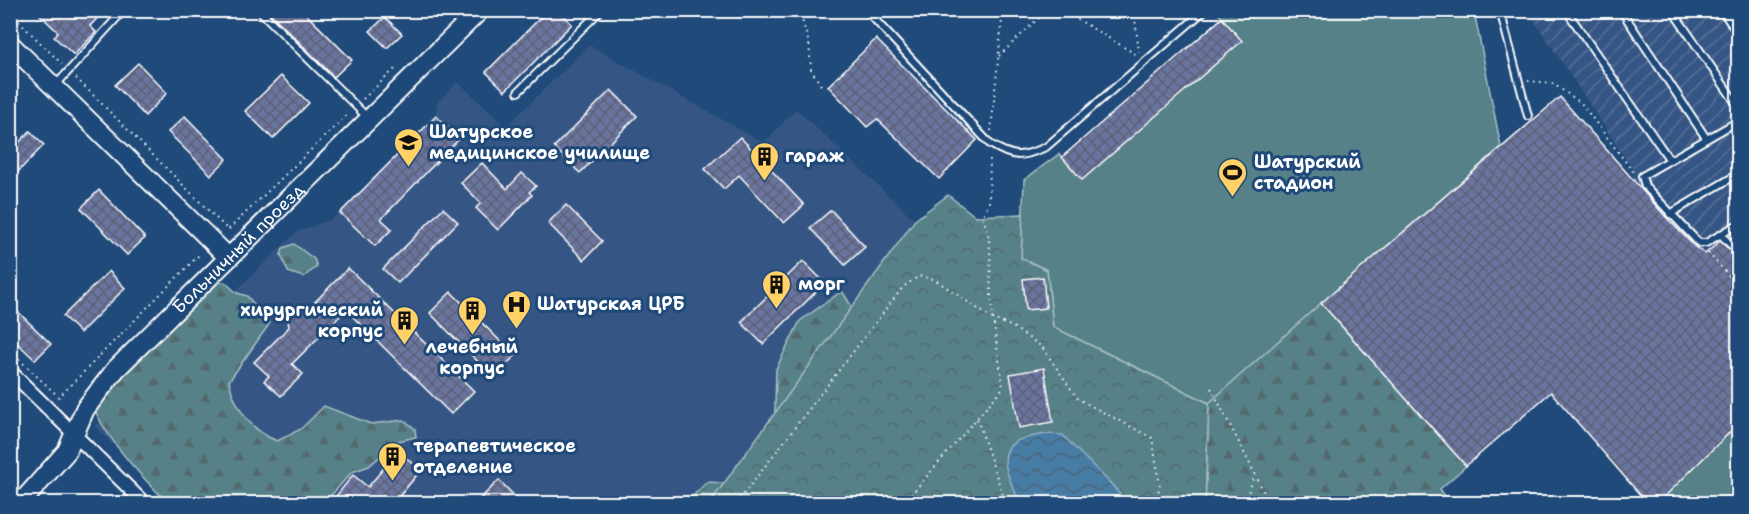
<svg xmlns="http://www.w3.org/2000/svg" width="1749" height="514" font-family="'Shantell Sans',sans-serif">
  <style>
    .built { fill: #365785 }
    .industrial { fill: url(#industrial-furrows) }
    .grass { fill: #568189; stroke: #aac0c4; stroke-width: 1.5 }
    .forest { fill: url(#forest-firs); stroke: #aac0c4; stroke-width: 1.5 }
    .park { fill: url(#park-crowns); stroke: #aac0c4; stroke-width: 1.5 }
    .water { fill: url(#water-waves); stroke: #91b0c9; stroke-width: 1.5 }
    .building { fill: url(#building-cross-hatch); stroke: #fff; stroke-width: 1.5 }
    .lines { fill: none; stroke-linecap: round; stroke-linejoin: round }
    .lane-casing { stroke: #fff; stroke-width: 10 }
    .street-casing { stroke: #fff; stroke-width: 16 }
    .secondary-casing { stroke: #fff; stroke-width: 22 }
    .path { stroke: #fff; stroke-width: 2; stroke-dasharray: 1.5 4.5; stroke-linecap: butt }
    .lane { stroke: #1f4a7a; stroke-width: 6 }
    .street { stroke: #1f4a7a; stroke-width: 12 }
    .secondary { stroke: #1f4a7a; stroke-width: 18 }
    .labels { text-anchor: middle; stroke-width: 6; stroke-linejoin: round; paint-order: stroke }
    .poi-label { font-size: 18px; font-weight: bold; fill: #fff; stroke: #1f4a7a; text-anchor: start }
    .street-label { font-size: 18px; fill: #fff; stroke: #1f4a7a }
  </style>
  <defs>
    <pattern id="industrial-furrows" width="10" height="10" patternUnits="userSpaceOnUse" patternTransform="scale(1.5)"><rect width="10" height="10" fill="#365785"/><path d="M-1 1l2-2M0 10L10 0M9 11l2-2" fill="none" stroke="#547097"/></pattern>
    <pattern id="forest-firs" width="22" height="20" patternUnits="userSpaceOnUse" patternTransform="scale(1.5)"><rect width="22" height="20" fill="#568189"/><path d="M5 1l3.5 6h-7zM16 11l3.5 6h-7z" fill="#52696e"/></pattern>
    <pattern id="park-crowns" width="20" height="18" patternUnits="userSpaceOnUse" patternTransform="scale(1.5)"><rect width="20" height="18" fill="#568189"/><path d="M2 6a3 3 0 1 1 6 0M12 15a3 3 0 1 1 6 0" fill="none" stroke="#52696e"/></pattern>
    <pattern id="water-waves" width="16" height="10" patternUnits="userSpaceOnUse" patternTransform="scale(1.5)"><rect width="16" height="10" fill="#477ba5"/><path d="M0 5q4-4 8 0t8 0" fill="none" stroke="#4a6478"/></pattern>
    <pattern id="building-cross-hatch" width="8" height="8" patternUnits="userSpaceOnUse" patternTransform="scale(1.5)"><rect width="8" height="8" fill="#6b759f"/><path d="M0 0l8 8M0 8l8-8" fill="none" stroke="#5c6076"/></pattern>
  </defs>
  <rect width="100%" height="100%" fill="#1f4a7a"/>
  <filter id="ink" filterUnits="userSpaceOnUse"><feTurbulence type="fractalNoise" baseFrequency=".0167" numOctaves="2"/><feDisplacementMap in="SourceGraphic" scale="12" xChannelSelector="R" yChannelSelector="G"/><feConvolveMatrix kernelMatrix="1 2 1 2 8 2 1 2 1" color-interpolation-filters="sRGB"/></filter>
  <g filter="url(#ink)">
    <polygon class="built" points="589,45 764,143 796,109 915,220 709,503 172,503 95,426 297,232 332,219 436,114 437,103 458,82 506,127"/>
    <polygon class="industrial" points="1528,11 1738,11 1738,290 1633,178 1633,170"/>
    <g class="grass">
      <polygon points="1217,11 1474,11 1501,147 1209,403 1053,327 1047,270 1021,258 1024,180 1059,154 1063,157 1222,18"/>
      <polygon points="1738,424 1738,503 1657,503"/>
    </g>
    <g class="forest">
      <polygon points="294,244 314,259 317,267 303,277 288,272 281,255 283,248"/>
      <path d="M225 282 237 293 247 296 270 323 229 381C235 408 251 431 277 441L301 429 324 406 371 424 404 420 415 429 416 437 398 441 369 466 352 472 324 503H168C141 476 112 446 95 411L120 377 216 283Z"/>
      <polygon points="842,291 858,317 842,503 685,504 707,482 740,484 774,445 776,369 800,321"/>
      <polygon points="1321,303 1466,466 1440,489 1450,503 1205,504 1209,403"/>
    </g>
    <polygon class="park" points="948,195 975,216 1023,214 1021,258 1047,270 1053,327 1209,403 1205,503 709,504 915,220"/>
    <path class="water" d="M1047 434 1063 435C1083 459 1109 477 1126 503H1020C1014 488 993 455 1015 442 1024 437 1037 436 1047 434Z"/>
    <g class="building">
      <polygon points="35,10 105,10 90,26 96,32 74,55 54,37 58,32"/>
      <polygon points="267,10 302,10 352,60 334,77"/>
      <polygon points="548,10 558,10 572,24 505,91 486,72"/>
      <polygon points="385,17 402,34 387,48 370,31"/>
      <polygon points="1222,18 1242,41 1082,180 1062,157"/>
      <polygon points="876,39 977,140 939,179 877,119 867,127 828,86"/>
      <polygon points="138,63 167,93 145,116 115,85"/>
      <polygon points="281,76 309,103 273,139 245,111"/>
      <polygon points="611,90 637,116 580,173 554,147"/>
      <polygon points="1560,97 1666,217 1695,247 1705,254 1720,241 1738,257 1738,424 1657,504 1648,504 1551,392 1466,466 1321,303"/>
      <polygon points="185,116 227,159 211,175 168,132"/>
      <polygon points="436,116 459,139 381,219 392,229 375,246 340,213"/>
      <polygon points="30,131 44,145 10,180 10,152"/>
      <polygon points="740,137 804,205 784,223 739,175 724,189 705,169"/>
      <polygon points="482,163 507,189 522,173 536,186 529,192 532,195 498,230 476,208 481,203 461,183"/>
      <polygon points="99,190 145,238 127,255 81,208"/>
      <polygon points="566,205 602,241 584,260 548,223"/>
      <polygon points="443,208 458,222 398,283 383,269"/>
      <polygon points="831,210 865,247 845,265 810,228"/>
      <polygon points="803,261 825,283 763,344 741,322"/>
      <polygon points="348,268 474,391 451,414 346,310 292,364 303,374 281,396 264,381 269,376 254,362 289,327 287,314 295,305 312,305"/>
      <polygon points="109,271 125,288 80,333 63,316"/>
      <polygon points="1043,277 1046,308 1026,310 1023,279"/>
      <polygon points="451,292 515,356 493,377 430,313"/>
      <polygon points="10,304 51,344 35,360 10,336"/>
      <polygon points="1044,368 1053,422 1019,428 1010,374"/>
      <polygon points="398,451 421,470 393,504 330,504 353,475 368,487"/>
      <polygon points="499,480 522,504 475,504"/>
    </g>
    <g class="lines">
      <defs>
        <g id="lane">
          <polyline points="259,10 367,117"/>
          <path d="M866 10 990 144C1013 158 1021 158 1046 147L1205 10"/>
          <polyline points="1500,10 1528,116"/>
          <polyline points="1566,10 1669,159"/>
          <polyline points="1621,10 1706,138"/>
          <polyline points="1672,10 1738,106"/>
          <polyline points="1722,10 1738,34"/>
          <polyline points="55,86 124,10"/>
          <polyline points="518,92 601,10"/>
          <polyline points="1738,121 1642,176 1645,186 1699,243 1706,243 1738,224"/>
          <polyline points="1670,214 1738,174"/>
          <polyline points="1721,235 1738,252"/>
        </g>
        <polyline id="street" points="10,371 145,504"/>
        <g id="secondary">
          <polyline points="10,44 228,257"/>
          <path id="s1" d="M20 504 67 451 85 409 116 369 480 10"/>
        </g>
      </defs>
      <use href="#lane" class="lane-casing"/>
      <use href="#street" class="street-casing"/>
      <use href="#secondary" class="secondary-casing"/>
      <g class="path">
        <polyline points="799,10 809,43 811,69 823,89"/>
        <polyline points="1062,10 1137,55"/>
        <polyline points="1134,10 1139,52"/>
        <polyline points="10,13 62,64"/>
        <polyline points="999,56 1047,10"/>
        <polyline points="76,78 228,230 348,114"/>
        <polyline points="1528,81 1552,83 1581,103 1634,173"/>
        <polyline points="363,99 396,68"/>
        <polyline points="991,131 1003,10"/>
        <polyline points="1708,253 1738,286"/>
        <polyline points="10,351 59,397 200,254"/>
        <polyline points="1211,388 1255,474 1244,504"/>
        <polyline points="977,419 1006,504"/>
        <polyline points="1255,474 1270,504"/>
        <polyline points="736,504 903,287 919,276 934,279 993,319 1013,327 1042,347 1078,399 1152,438 1160,485 1155,504"/>
        <path d="M903 504 1003 388C999 357 993 326 991 295 989 269 994 240 982 217L989 203 990 155"/>
      </g>
      <use href="#lane" class="lane"/>
      <use href="#street" class="street"/>
      <use href="#secondary" class="secondary"/>
    </g>
  </g>
  <defs>
    <symbol id="university-pin" viewBox="-11 -11 22 30"><path d="M0 17L-7.5 6A9.5 9.5 0 1 1 7.5 6Z" fill="#ffd166" stroke="#1f4a7a"/><path d="M0-5L7-2L0 1L-7-2ZM-4 1L0 2.5L4 1V4Q0 6-4 4Z" fill="#111"/></symbol>
    <symbol id="building-pin" viewBox="-11 -11 22 30"><path d="M0 17L-7.5 6A9.5 9.5 0 1 1 7.5 6Z" fill="#ffd166" stroke="#1f4a7a"/><path d="M-4-6H4V6H1V3H-1V6H-4ZM-2.5-4.3h1.7v1.8h-1.7ZM.8-4.3h1.7v1.8H.8ZM-2.5-1h1.7V.8h-1.7ZM.8-1h1.7V.8H.8Z" fill="#111"/></symbol>
    <symbol id="stadium-pin" viewBox="-11 -11 22 30"><path d="M0 17L-7.5 6A9.5 9.5 0 1 1 7.5 6Z" fill="#ffd166" stroke="#1f4a7a"/><path d="M0-5a6.5 5 0 1 0 0 10a6.5 5 0 1 0 0-10ZM-3.5-1.8h7v3.6h-7Z" fill="#111"/></symbol>
    <symbol id="hospital-pin" viewBox="-11 -11 22 30"><path d="M0 17L-7.5 6A9.5 9.5 0 1 1 7.5 6Z" fill="#ffd166" stroke="#1f4a7a"/><path d="M-5-5h3v3.5h4V-5h3V5h-3V1.5h-4V5h-3Z" fill="#111"/></symbol>
  </defs>
  <g fill-rule="evenodd">
    <use href="#university-pin" x="392" y="126" width="33" height="45"/>
    <use href="#building-pin" x="748" y="140" width="33" height="45"/>
    <use href="#stadium-pin" x="1216" y="156" width="33" height="45"/>
    <use href="#building-pin" x="760" y="268" width="33" height="45"/>
    <use href="#hospital-pin" x="500" y="288" width="33" height="45"/>
    <use href="#building-pin" x="456" y="294" width="33" height="45"/>
    <use href="#building-pin" x="388" y="304" width="33" height="45"/>
    <use href="#building-pin" x="376" y="440" width="33" height="45"/>
  </g>
  <g class="labels">
    <g class="poi-label">
      <text x="429" y="138">Шатурское<tspan x="429" dy="21">медицинское училище</tspan></text>
      <text x="785" y="162">гараж</text>
      <text x="1254" y="168">Шатурский<tspan x="1254" dy="21">стадион</tspan></text>
      <text x="798" y="290">морг</text>
      <text x="537" y="310">Шатурская ЦРБ</text>
      <text x="383" y="316" text-anchor="end">хирургический<tspan x="383" dy="21">корпус</tspan></text>
      <text x="472" y="353" text-anchor="middle">лечебный<tspan x="472" dy="21">корпус</tspan></text>
      <text x="413" y="452">терапевтическое<tspan x="413" dy="21">отделение</tspan></text>
    </g>
    <g class="street-label">
      <text dy="6" stroke="none"><textPath href="#s1" startOffset="339">Больничный проезд</textPath></text>
    </g>
  </g>
  <rect width="1749" height="514" fill="none" stroke="#1f4a7a" stroke-width="36"/>
  <rect x="18" y="18" width="1713" height="478" fill="none" stroke="#fff" stroke-width="2" filter="url(#ink)"/>
</svg>
